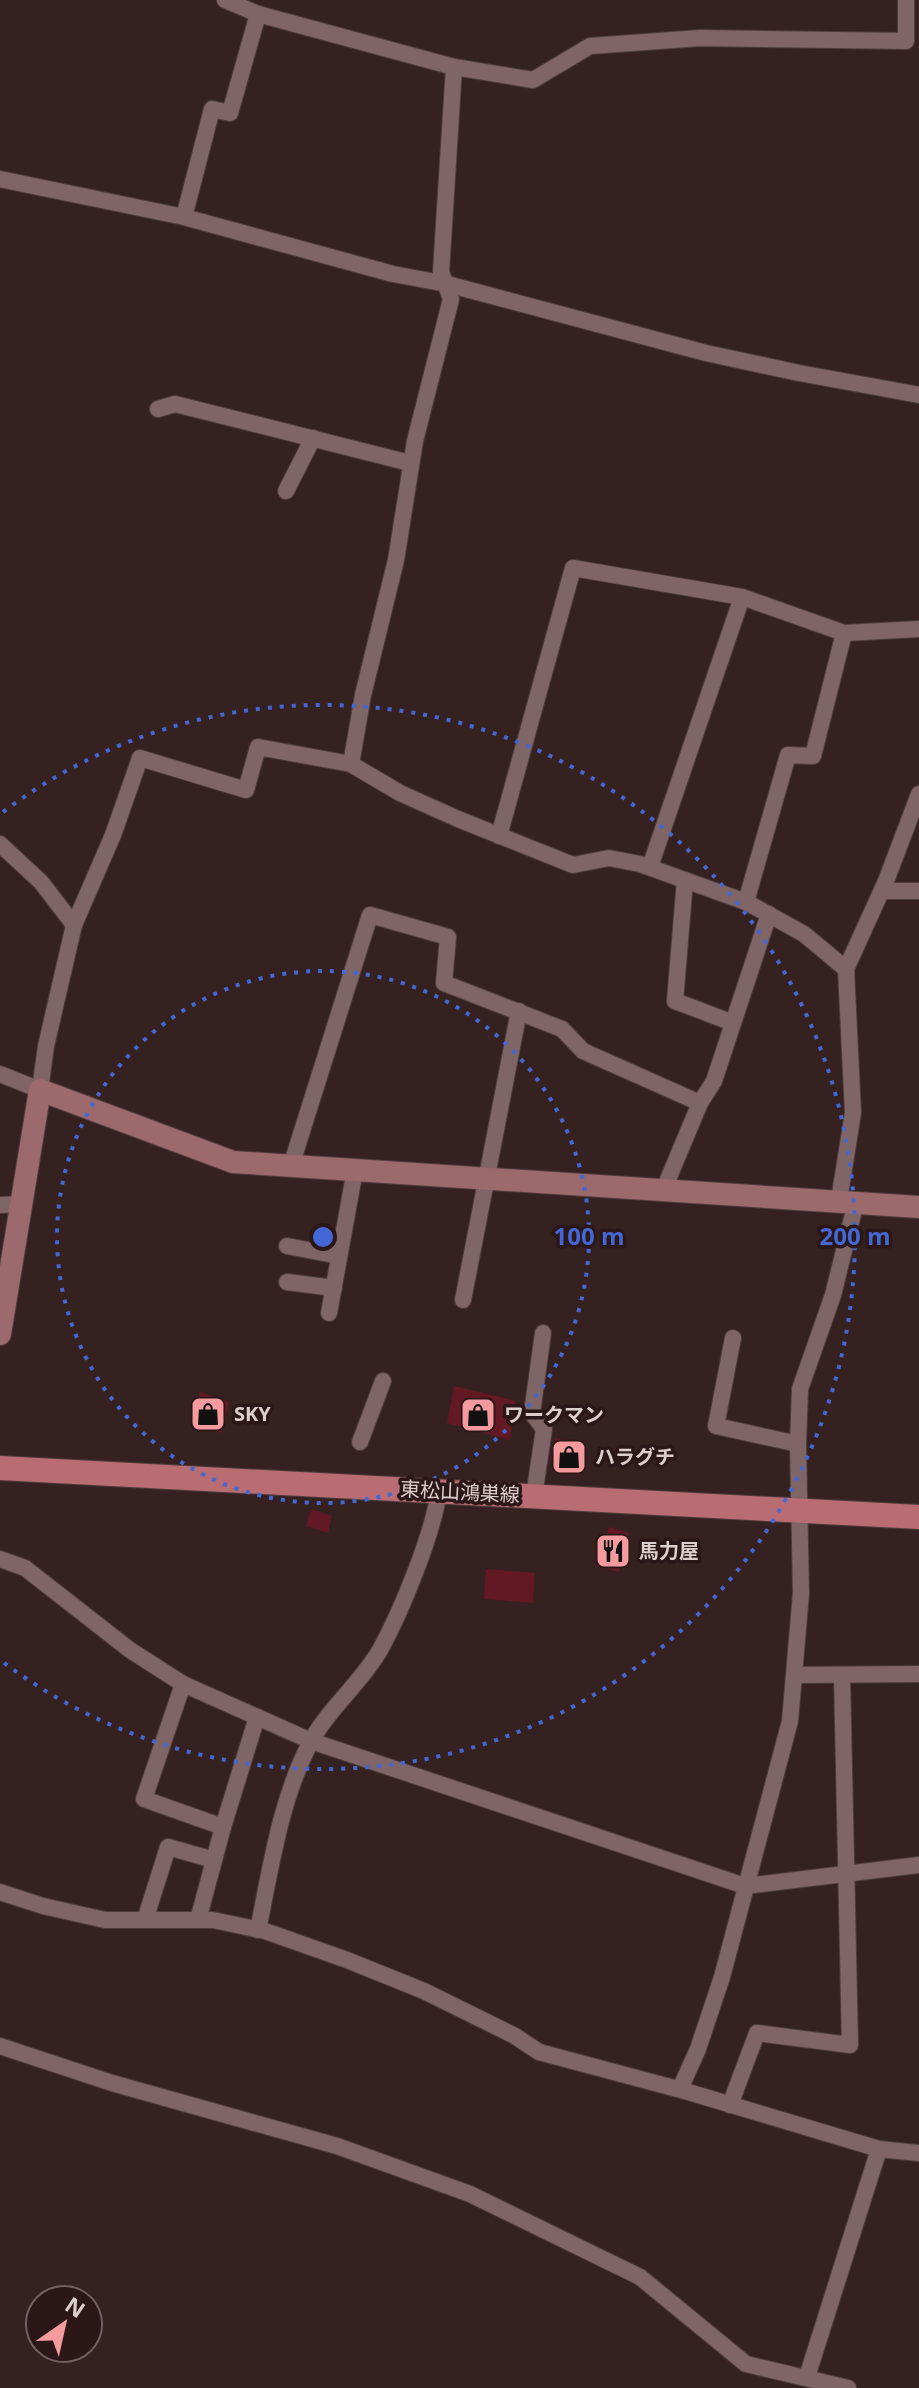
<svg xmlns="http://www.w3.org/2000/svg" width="919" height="2388" font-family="'Open Sans','Noto Sans JP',sans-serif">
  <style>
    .building { fill: #621923 }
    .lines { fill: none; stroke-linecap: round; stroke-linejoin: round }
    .street-casing { stroke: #4f3d3e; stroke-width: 18 }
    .secondary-casing { stroke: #4f3d3e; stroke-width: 24 }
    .primary-casing { stroke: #4f3d3e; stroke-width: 26 }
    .street { stroke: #7f6566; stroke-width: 16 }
    .secondary { stroke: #9c696c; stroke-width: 22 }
    .primary { stroke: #b96c71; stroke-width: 24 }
    .ring { fill: none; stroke: #4368d6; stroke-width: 4; stroke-dasharray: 4 8 }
    .labels { text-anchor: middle; stroke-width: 7; stroke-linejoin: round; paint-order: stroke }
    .poi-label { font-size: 20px; font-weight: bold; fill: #ddcece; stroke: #2c1718; text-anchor: start }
    .street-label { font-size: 20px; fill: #ddcece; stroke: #2c1718 }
    .centre { fill: #4368d6; stroke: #2c1718; stroke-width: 4 }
    .ring-label { font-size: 24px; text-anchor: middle; font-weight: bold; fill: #4368d6; stroke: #2c1718; stroke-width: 7; stroke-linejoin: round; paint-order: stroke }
  </style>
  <rect width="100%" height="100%" fill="#362121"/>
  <g class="building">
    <polygon points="454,1386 516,1401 510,1440 447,1423"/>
    <polygon points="200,1392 229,1402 222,1433 191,1424"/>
    <polygon points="555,1438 584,1444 579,1475 560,1472 561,1462 551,1461"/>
    <polygon points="311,1509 332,1516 328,1533 306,1526"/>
    <polygon points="609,1527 629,1533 619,1572 597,1566"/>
    <polygon points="486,1569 535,1573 533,1603 484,1599"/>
  </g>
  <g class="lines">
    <defs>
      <g id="street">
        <polyline points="225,0 258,14 454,67 533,80 590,46 700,38 906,41 906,0"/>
        <polyline points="0,179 184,217 393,274 447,284 706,353 799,373 919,395"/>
        <polyline points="184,217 212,109 230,113 258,14"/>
        <polyline points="158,409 175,404 410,463"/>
        <polyline points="286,491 313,438"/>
        <polyline points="351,764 363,695 396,560 415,441 451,299 441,272 454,67"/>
        <polyline points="499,836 573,568 742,597"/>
        <polyline points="0,844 41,882 74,925"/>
        <polyline points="650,867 742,597 844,633 919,629"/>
        <polyline points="685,880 675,1001 733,1023"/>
        <polyline points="882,891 919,891"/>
        <polyline points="746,902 788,755 813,756 844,633"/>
        <polyline points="0,1074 40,1090 46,1046 74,925 113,835 140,758 246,790 258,747 351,764 400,793 458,819 573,865 609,858 640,864 746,902 804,934 846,969"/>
        <polyline points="291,1166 370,915 448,937 444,983 562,1029 583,1051 700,1103"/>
        <polyline points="664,1189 700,1103 714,1081 769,914"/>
        <polyline points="839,1200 853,1113 846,969 886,881 919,794"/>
        <polyline points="0,1205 22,1204"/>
        <polyline points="287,1246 339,1256"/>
        <polyline points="287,1282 334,1288"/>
        <polyline points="463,1300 519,1011"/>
        <polyline points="329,1313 355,1170"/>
        <polyline points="733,1338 716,1426 798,1444"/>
        <polyline points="360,1442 383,1381"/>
        <polyline points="534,1496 544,1429 532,1413 543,1333"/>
        <polyline points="0,1559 25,1568 130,1650 183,1684 311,1741 745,1886 919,1865"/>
        <polyline points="795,1675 919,1674"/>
        <polyline points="183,1684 144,1799 223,1827"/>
        <polyline points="0,1892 43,1906 105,1920 213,1920 265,1931 347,1960 424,1991 515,2036 539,2052 685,2091 879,2149 919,2153"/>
        <polyline points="145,1920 168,1847 214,1860"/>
        <polyline points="198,1920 223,1827 257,1717"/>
        <path d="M258 1930C271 1867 280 1801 310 1743 328 1709 361 1683 380 1650 401 1612 434 1532 439 1490"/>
        <polyline points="0,2046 112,2083 337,2146 470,2194 640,2277 746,2364 848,2388"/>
        <polyline points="680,2089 698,2049 722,1977 790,1721 801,1593 798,1444 800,1389 833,1295 856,1202"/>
        <polyline points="730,2105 757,2033 850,2045 842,1676"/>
        <polyline points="807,2377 879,2149"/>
      </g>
      <polyline id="secondary" points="0,1334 40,1090 233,1162 919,1207"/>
      <polyline id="primary" points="0,1468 919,1517"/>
    </defs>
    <use href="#street" class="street-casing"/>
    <use href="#secondary" class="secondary-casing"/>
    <use href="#primary" class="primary-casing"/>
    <use href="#street" class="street"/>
    <use href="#secondary" class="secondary"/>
    <use href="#primary" class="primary"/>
  </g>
  <g class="ring">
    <circle cx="323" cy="1237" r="266"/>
    <path d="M3 812A532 532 0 1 1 3 1662"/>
  </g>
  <defs>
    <symbol id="shop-square" viewBox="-11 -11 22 22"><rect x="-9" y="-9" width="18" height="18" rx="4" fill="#f59b9e" stroke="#2c1718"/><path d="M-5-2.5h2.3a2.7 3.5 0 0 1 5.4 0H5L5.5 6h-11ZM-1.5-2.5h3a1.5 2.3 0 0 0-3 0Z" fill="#111"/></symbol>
    <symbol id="restaurant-square" viewBox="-11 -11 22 22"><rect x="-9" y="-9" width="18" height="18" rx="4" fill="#f59b9e" stroke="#2c1718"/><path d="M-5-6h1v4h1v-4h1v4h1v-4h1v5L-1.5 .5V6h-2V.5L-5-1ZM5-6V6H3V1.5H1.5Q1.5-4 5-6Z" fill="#111"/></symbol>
  </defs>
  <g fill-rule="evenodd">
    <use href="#shop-square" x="188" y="1394" width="40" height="40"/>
    <use href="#shop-square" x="458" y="1395" width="40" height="40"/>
    <use href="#shop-square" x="549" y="1437" width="40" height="40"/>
    <use href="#restaurant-square" x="593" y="1531" width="40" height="40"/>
  </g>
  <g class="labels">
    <g class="poi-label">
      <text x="234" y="1421">SKY</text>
      <text x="504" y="1422">ワークマン</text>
      <text x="595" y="1464">ハラグチ</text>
      <text x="639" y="1558">馬力屋</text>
    </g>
    <g class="street-label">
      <text transform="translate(460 1492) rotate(3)" y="7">東松山鴻巣線</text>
    </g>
  </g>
  <circle cx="323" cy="1237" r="12" class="centre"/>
  <g class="ring-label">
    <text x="589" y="1245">100 m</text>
    <text x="855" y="1245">200 m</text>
  </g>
  <g transform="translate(64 2324) rotate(34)"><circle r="38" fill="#2c1718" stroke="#736061" stroke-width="2"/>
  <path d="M0-6L14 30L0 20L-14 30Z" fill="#f59b9e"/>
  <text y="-12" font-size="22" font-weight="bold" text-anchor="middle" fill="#ddcece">N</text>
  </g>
</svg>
